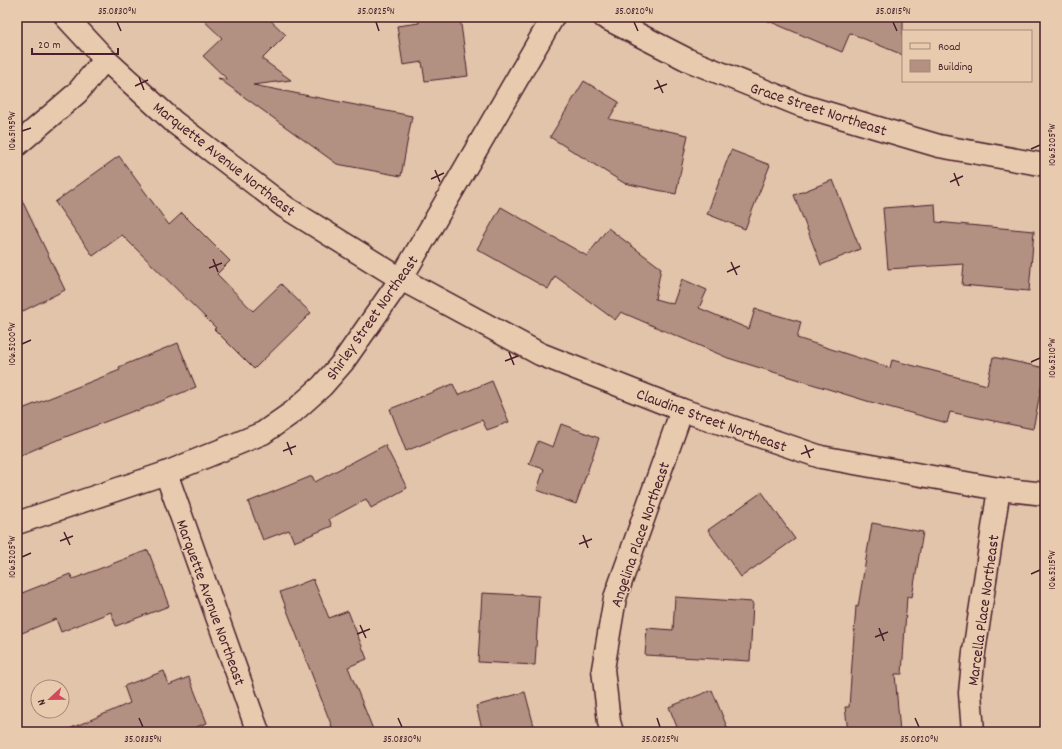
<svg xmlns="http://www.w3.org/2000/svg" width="1062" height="749" font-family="Dekko,sans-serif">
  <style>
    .building { fill: #b29183; stroke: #4a1f2b }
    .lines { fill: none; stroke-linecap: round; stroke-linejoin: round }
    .minor-casing { stroke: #4a1f2b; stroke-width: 25 }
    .minor { stroke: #e8cbaf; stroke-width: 22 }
    .ticks { fill: none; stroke: #4a1f2b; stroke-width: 1.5 }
    .labels { text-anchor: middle; stroke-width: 3; stroke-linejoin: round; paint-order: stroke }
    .street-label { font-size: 16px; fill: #4a1f2b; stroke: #e8cbaf }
    .neatline { fill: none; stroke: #4a1f2b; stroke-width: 1.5 }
    .ticks-label { font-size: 10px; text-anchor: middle; fill: #4a1f2b }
  </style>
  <rect width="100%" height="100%" fill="#e2c4aa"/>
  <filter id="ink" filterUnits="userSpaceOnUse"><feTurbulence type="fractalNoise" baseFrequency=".025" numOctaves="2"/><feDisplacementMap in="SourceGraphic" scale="8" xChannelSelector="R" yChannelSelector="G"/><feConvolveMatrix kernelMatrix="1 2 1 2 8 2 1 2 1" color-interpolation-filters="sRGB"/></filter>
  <g filter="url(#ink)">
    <g class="building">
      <polygon points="200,17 267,17 286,35 262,59 291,80 253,85 412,116 401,176 337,164 218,78 228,80 203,56 222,38"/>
      <polygon points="418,17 460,17 468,76 425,81 422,62 403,65 397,26 419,23"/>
      <polygon points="759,17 903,17 903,55 850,33 842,52"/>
      <polygon points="584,81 619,102 609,119 688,135 676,194 624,183 550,137"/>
      <polygon points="731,150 770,165 745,229 707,214"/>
      <polygon points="119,156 169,225 182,213 230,261 217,274 253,311 281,284 311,313 254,369 214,329 216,328 122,235 93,256 55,202"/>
      <polygon points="833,180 860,249 821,265 794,195"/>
      <polygon points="17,190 65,290 17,314"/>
      <polygon points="935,204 936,222 1034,231 1029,291 962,285 964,264 888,269 883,208"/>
      <polygon points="501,207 587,256 608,228 661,268 655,299 673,304 682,279 707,290 699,308 749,329 755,309 801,322 797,338 890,368 892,360 987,385 993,357 1045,368 1033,429 950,412 947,423 867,401 728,358 621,312 615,320 555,276 548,289 477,249"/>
      <polygon points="178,343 196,387 137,411 136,410 47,444 17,457 17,411 120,370 119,367"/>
      <polygon points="492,381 509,422 487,430 482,420 406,451 390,409 453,384 458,395"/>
      <polygon points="561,424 599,438 576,504 537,490 544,469 529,464 538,441 553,447"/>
      <polygon points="385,445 407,488 371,508 366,499 329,519 332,526 294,542 289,530 263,540 248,502 312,476 315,482"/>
      <polygon points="762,492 795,539 741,577 708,530"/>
      <polygon points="872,523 923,532 912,597 907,596 902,674 895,674 900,732 848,732 845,707 849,707 856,606 858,607"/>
      <polygon points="148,550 169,606 116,626 111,612 61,632 56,619 17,635 17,595 70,574 73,579"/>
      <polygon points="313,579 329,618 348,611 367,659 348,667 374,732 334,732 280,592"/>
      <polygon points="482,593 539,596 535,665 478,662"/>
      <polygon points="675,597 753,602 750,661 645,655 647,628 673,630"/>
      <polygon points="164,671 169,685 189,677 207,723 183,732 62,732 130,703 124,686"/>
      <polygon points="712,690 729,732 679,732 669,707"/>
      <polygon points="525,692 534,726 513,732 483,732 476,706"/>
    </g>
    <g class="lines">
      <defs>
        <g id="minor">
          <polyline points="66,17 105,59 174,122 285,207 401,279 540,354 682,410 821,457 999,489 1045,494"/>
          <polyline points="604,17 688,60 800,105 939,146 1045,165"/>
          <polyline points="17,145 77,93 105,59"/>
          <polyline points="166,473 258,732"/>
          <polyline points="17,523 166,473 263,433 293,412 322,386 343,362 401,279 553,17"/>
          <polyline points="612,732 609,722 603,669 615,598 682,410"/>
          <polyline points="973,732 970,693 974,652 999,489"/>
        </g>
      </defs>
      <use href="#minor" class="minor-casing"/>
      <use href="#minor" class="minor"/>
    </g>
  </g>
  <path class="ticks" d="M117 22 121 31M376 22 379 31M634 22 638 31M893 22 897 31M139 77 144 90M657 80 663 93M135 86 148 80M654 89 667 84M22 131 31 128M1031 149 1040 145M435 170 440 182M954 173 959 186M431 179 444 173M950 182 963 176M213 259 218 272M731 262 737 275M209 268 222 263M727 272 740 266M22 344 31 340M509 352 514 365M505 361 518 356M1031 362 1040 358M287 442 292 455M805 445 810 458M283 451 296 446M801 454 814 449M64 532 70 545M583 535 588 548M60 541 73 536M579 544 592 539M22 557 31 553M1031 574 1040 570M360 625 366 638M879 628 884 641M357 634 370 629M875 637 888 632M139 718 143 727M398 718 402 727M657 718 660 727M915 718 919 727"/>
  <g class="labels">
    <g class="street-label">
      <text transform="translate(819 108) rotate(18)" y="6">Grace Street Northeast</text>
      <text transform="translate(225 158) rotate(38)" y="6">Marquette Avenue Northeast</text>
      <text transform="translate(371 317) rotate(-55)" y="6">Shirley Street Northeast</text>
      <text transform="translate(712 419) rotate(20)" y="6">Claudine Street Northeast</text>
      <text transform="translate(639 534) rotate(-71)" y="6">Angelina Place Northeast</text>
      <text transform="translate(212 602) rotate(70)" y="6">Marquette Avenue Northeast</text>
      <text transform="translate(982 610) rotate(-82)" y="6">Marcella Place Northeast</text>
    </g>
  </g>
  <rect width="1062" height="749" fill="none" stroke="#e8cbaf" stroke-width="44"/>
  <rect x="902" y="30" width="130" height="52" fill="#e8cbaf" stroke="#a9867a"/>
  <rect x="910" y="43" width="20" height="6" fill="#e8cbaf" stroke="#a9867a"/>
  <text x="938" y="50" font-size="12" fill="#4a1f2b">Road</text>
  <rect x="910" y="60" width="20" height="12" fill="#b29183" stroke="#a9867a"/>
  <text x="938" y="70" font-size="12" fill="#4a1f2b">Building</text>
  <g transform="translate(50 699) rotate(248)"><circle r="19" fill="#e8cbaf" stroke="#a9867a"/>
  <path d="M0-3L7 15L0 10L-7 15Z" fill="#d1495b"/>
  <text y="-6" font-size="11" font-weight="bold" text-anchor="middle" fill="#4a1f2b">N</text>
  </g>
  <path d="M32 48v6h86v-6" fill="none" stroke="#4a1f2b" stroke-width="2"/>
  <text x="38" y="48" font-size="12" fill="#4a1f2b" stroke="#e8cbaf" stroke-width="3" paint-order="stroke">20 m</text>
  <rect x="22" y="22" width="1018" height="705" class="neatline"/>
  <g class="ticks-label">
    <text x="117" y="14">35.0830°N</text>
    <text x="376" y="14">35.0825°N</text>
    <text x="634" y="14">35.0820°N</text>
    <text x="893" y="14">35.0815°N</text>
    <text transform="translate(11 131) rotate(-90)" y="4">106.5195°W</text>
    <text transform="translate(1051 145) rotate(-90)" y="4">106.5205°W</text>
    <text transform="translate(11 344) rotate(-90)" y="4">106.5200°W</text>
    <text transform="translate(1051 358) rotate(-90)" y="4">106.5210°W</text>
    <text transform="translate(11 557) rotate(-90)" y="4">106.5205°W</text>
    <text transform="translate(1051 570) rotate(-90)" y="4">106.5215°W</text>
    <text x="143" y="742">35.0835°N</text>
    <text x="402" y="742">35.0830°N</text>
    <text x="660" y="742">35.0825°N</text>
    <text x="919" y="742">35.0820°N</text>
  </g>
</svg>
